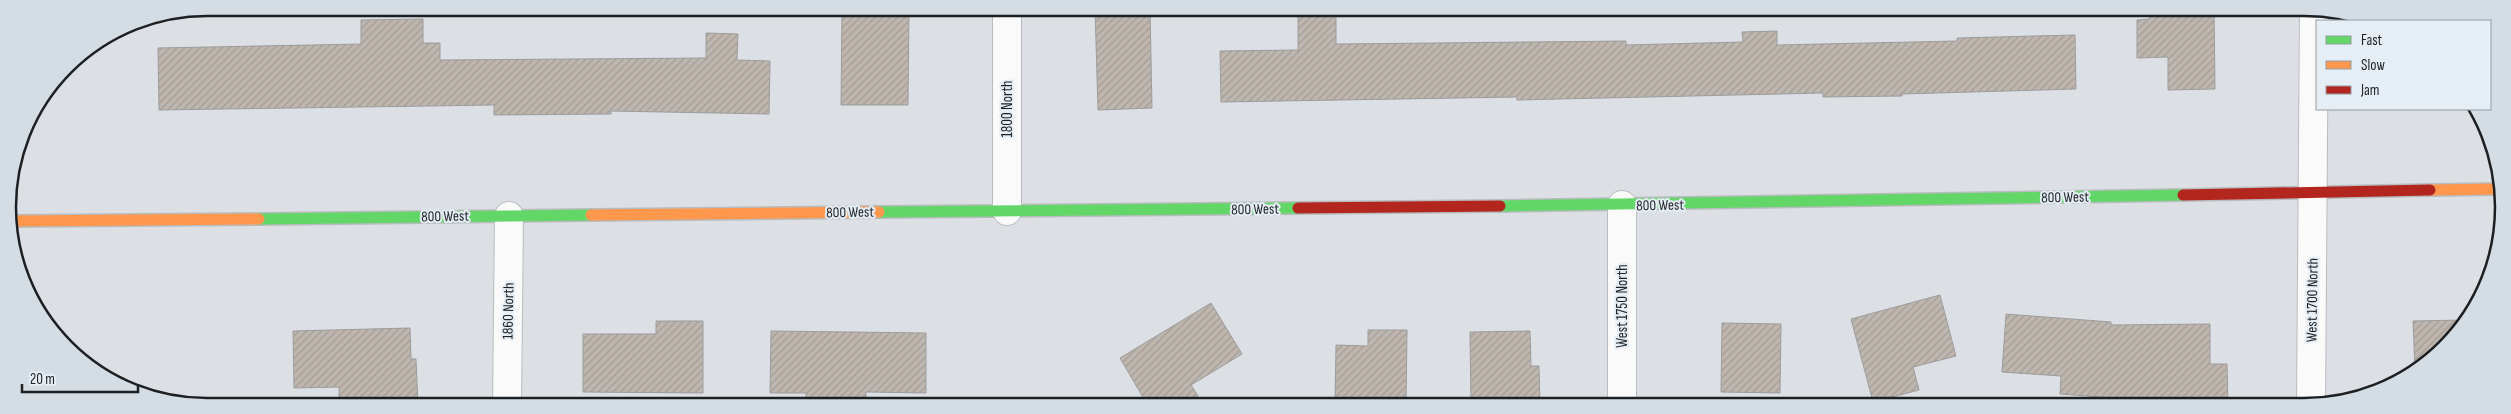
<svg xmlns="http://www.w3.org/2000/svg" width="2511" height="414" font-family="'Sofia Sans Condensed',sans-serif">
  <style>
    .building { fill: url(#building-hatch); stroke: #9c9c9d }
    .lines { fill: none; stroke-linecap: round; stroke-linejoin: round }
    .street-casing { stroke: #b9bcbf; stroke-width: 30 }
    .fast-casing { stroke: #b9bcbf; stroke-width: 14 }
    .slow-casing { stroke: #b9bcbf; stroke-width: 14 }
    .jam-casing { stroke: #b9bcbf; stroke-width: 14 }
    .street { stroke: #fafafb; stroke-width: 28 }
    .fast { stroke: #63d668; stroke-width: 11 }
    .slow { stroke: #ff974d; stroke-width: 11 }
    .jam { stroke: #b3261e; stroke-width: 11 }
    .labels { text-anchor: middle; stroke-width: 4; stroke-linejoin: round; paint-order: stroke }
    .street-label { font-size: 15px; fill: #1d2023; stroke: #e5edf5 }
    .rim { fill: none; stroke: #1d2023; stroke-width: 2.5 }
  </style>
  <defs>
    <pattern id="building-hatch" width="6" height="6" patternUnits="userSpaceOnUse" patternTransform="scale(1.25)"><rect width="6" height="6" fill="#beb6af"/><path d="M-1 1l2-2M0 6l6-6M5 7l2-2" fill="none" stroke="#a39c96"/></pattern>
  </defs>
  <rect width="100%" height="100%" fill="#dce0e4"/>
  <g class="building">
    <polygon points="842,8 909,9 908,105 841,105"/>
    <polygon points="1095,8 1150,8 1152,108 1098,110"/>
    <polygon points="2149,8 2214,8 2215,89 2168,90 2168,57 2137,58 2137,20 2150,19"/>
    <polygon points="1336,15 1336,44 1626,41 1626,45 1743,42 1742,32 1777,31 1777,45 1957,41 1957,38 2075,35 2076,89 1902,94 1902,96 1823,97 1823,93 1517,100 1517,97 1221,102 1220,51 1298,50 1298,16"/>
    <polygon points="423,19 423,43 440,43 440,60 706,58 706,33 738,34 737,60 770,61 769,114 611,111 611,114 494,115 494,105 159,110 158,48 361,44 361,20"/>
    <polygon points="1940,295 1956,356 1913,367 1919,390 1873,402 1851,319"/>
    <polygon points="1211,303 1242,354 1191,385 1198,396 1180,406 1148,406 1120,358"/>
    <polygon points="2006,314 2111,322 2111,325 2210,324 2210,364 2227,364 2228,406 2143,406 2143,400 2060,394 2061,376 2002,372"/>
    <polygon points="2465,320 2445,348 2415,368 2413,321"/>
    <polygon points="656,321 703,321 703,393 583,392 583,334 656,334"/>
    <polygon points="1722,323 1781,324 1780,393 1721,392"/>
    <polygon points="410,328 411,359 416,359 418,406 339,406 339,387 294,388 293,331"/>
    <polygon points="1368,330 1407,330 1406,406 1364,406 1364,400 1335,400 1336,345 1368,346"/>
    <polygon points="771,331 926,333 926,393 866,392 866,406 806,406 806,393 770,393"/>
    <polygon points="1530,331 1531,366 1539,366 1540,405 1471,406 1470,332"/>
  </g>
  <g class="lines">
    <defs>
      <g id="street">
        <polyline points="1622,205 1622,406"/>
        <polyline points="1007,211 1007,8"/>
        <polyline points="507,406 509,216"/>
        <polyline points="2311,406 2314,8"/>
      </g>
      <g id="fast">
        <polyline points="1500,206 2183,195"/>
        <polyline points="879,212 1298,208"/>
        <polyline points="259,219 591,215"/>
      </g>
      <g id="slow">
        <polyline points="2430,190 2499,189"/>
        <polyline points="591,215 879,212"/>
        <polyline points="12,221 259,219"/>
      </g>
      <g id="jam">
        <polyline points="2183,195 2430,190"/>
        <polyline points="1298,208 1500,206"/>
      </g>
    </defs>
    <use href="#street" class="street-casing"/>
    <use href="#fast" class="fast-casing"/>
    <use href="#slow" class="slow-casing"/>
    <use href="#jam" class="jam-casing"/>
    <use href="#street" class="street"/>
    <use href="#fast" class="fast"/>
    <use href="#slow" class="slow"/>
    <use href="#jam" class="jam"/>
  </g>
  <g class="labels">
    <g class="street-label">
      <text transform="translate(1007 109) rotate(-90)" y="5">1800 North</text>
      <text transform="translate(2065 197) rotate(-1)" y="5">800 West</text>
      <text transform="translate(1660 205) rotate(-1)" y="5">800 West</text>
      <text transform="translate(1255 209) rotate(-1)" y="5">800 West</text>
      <text transform="translate(850 212) rotate(-1)" y="5">800 West</text>
      <text transform="translate(445 216) rotate(-1)" y="5">800 West</text>
      <text transform="translate(2312 300) rotate(-89)" y="5">West 1700 North</text>
      <text transform="translate(1622 306) rotate(-90)" y="5">West 1750 North</text>
      <text transform="translate(508 311) rotate(-89)" y="5">1860 North</text>
    </g>
  </g>
  <path d="M0 0H2511V414H0ZM207 16H2304A191 191 0 0 1 2495 207V207A191 191 0 0 1 2304 398H207A191 191 0 0 1 16 207V207A191 191 0 0 1 207 16Z" fill="#d5dde4" fill-rule="evenodd"/>
  <path class="rim" d="M207 16H2304A191 191 0 0 1 2495 207V207A191 191 0 0 1 2304 398H207A191 191 0 0 1 16 207V207A191 191 0 0 1 207 16Z"/>
  <rect x="2316" y="20" width="175" height="90" fill="#e5edf5" stroke="#959ba1"/>
  <rect x="2326" y="36" width="25" height="8" fill="#63d668" stroke="#959ba1"/>
  <text x="2361" y="45" font-size="15" fill="#1d2023">Fast</text>
  <rect x="2326" y="61" width="25" height="8" fill="#ff974d" stroke="#959ba1"/>
  <text x="2361" y="70" font-size="15" fill="#1d2023">Slow</text>
  <rect x="2326" y="86" width="25" height="8" fill="#b3261e" stroke="#959ba1"/>
  <text x="2361" y="95" font-size="15" fill="#1d2023">Jam</text>
  <path d="M22 384v8h116v-8" fill="none" stroke="#1d2023" stroke-width="2.5"/>
  <text x="30" y="384" font-size="15" fill="#1d2023" stroke="#e5edf5" stroke-width="4" paint-order="stroke">20 m</text>
</svg>
